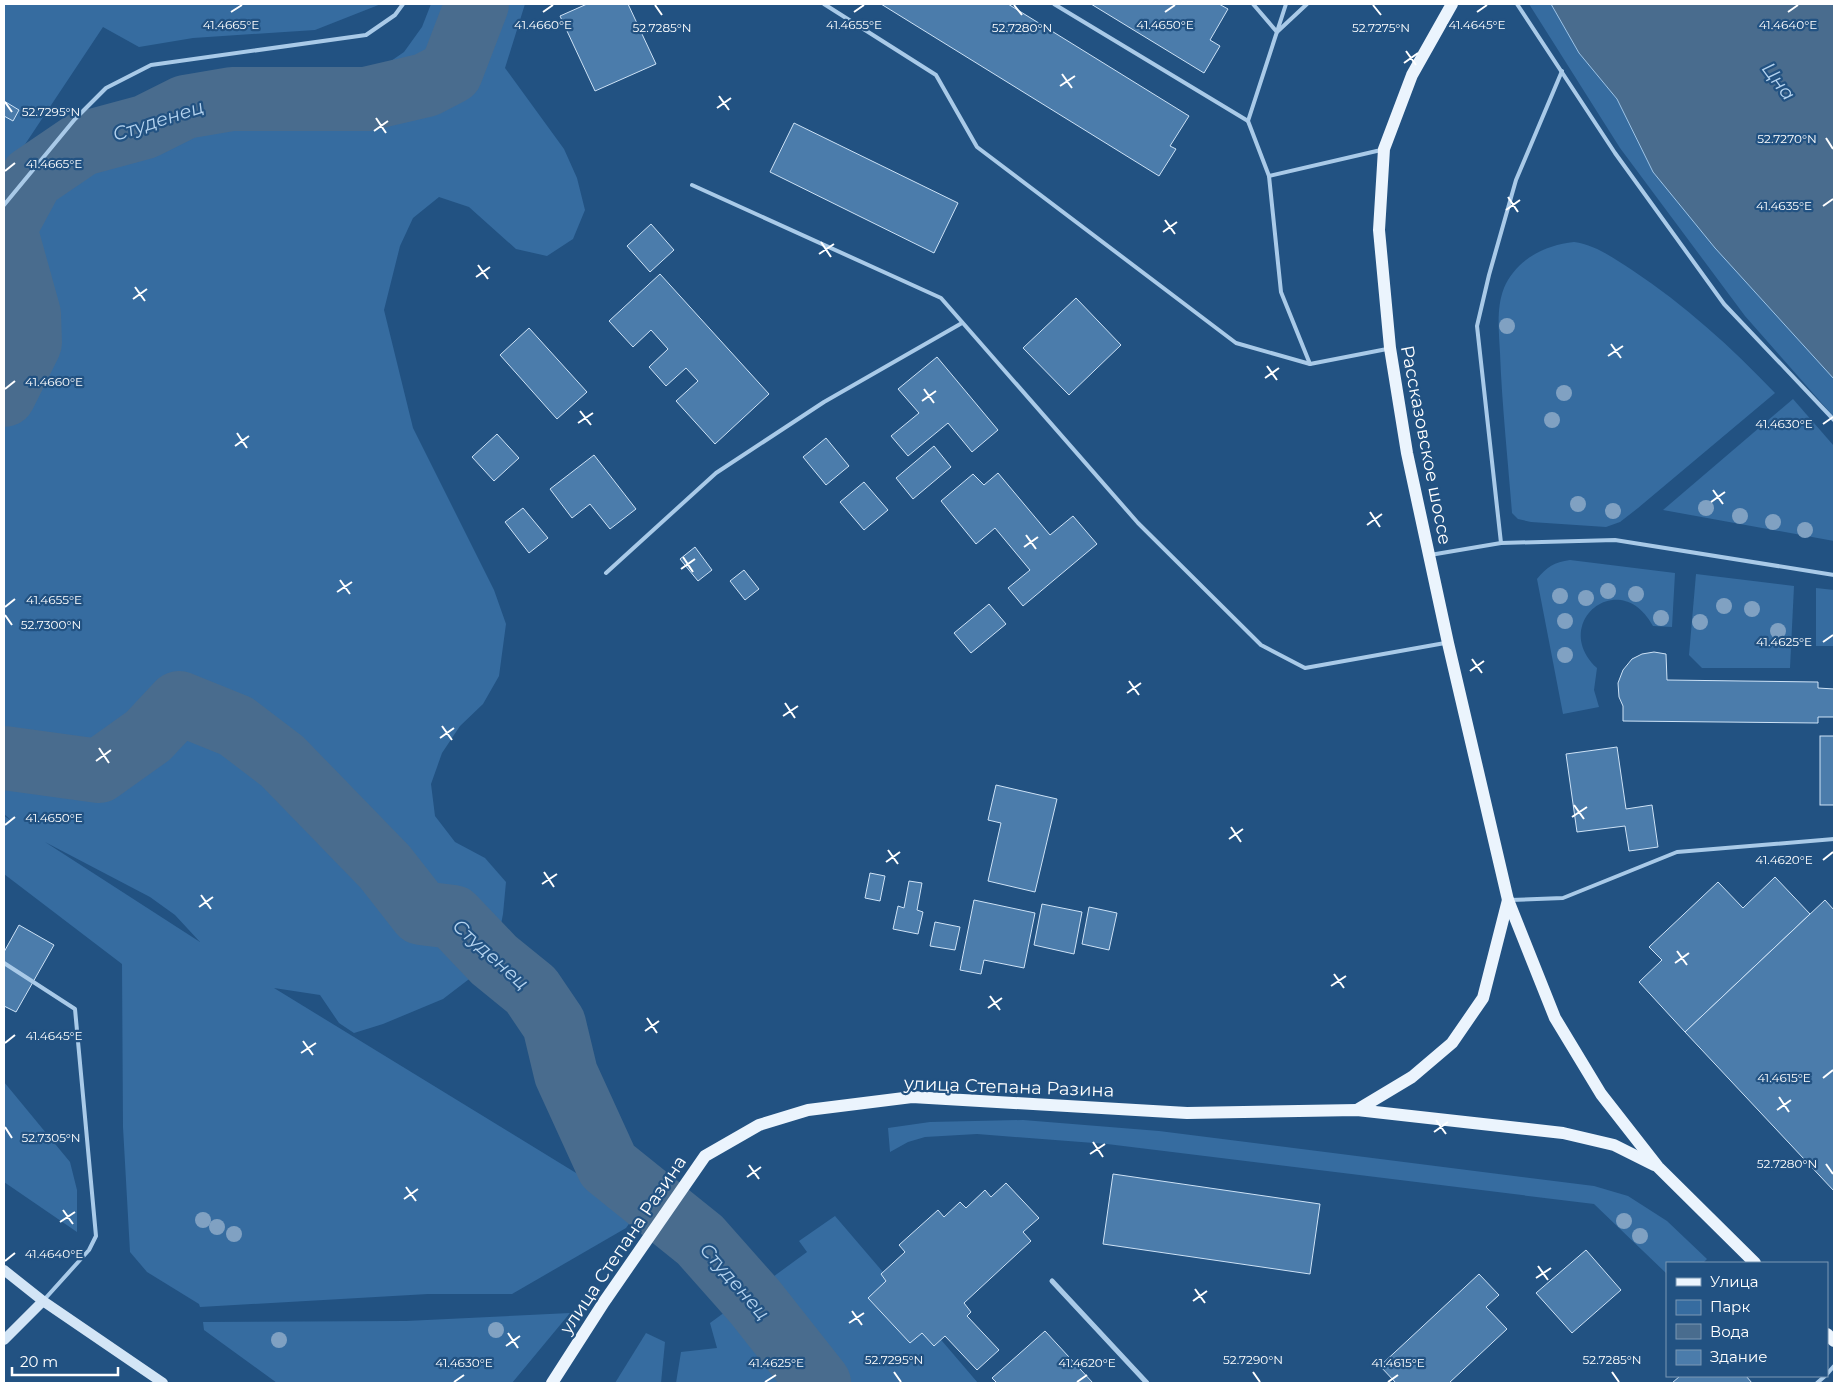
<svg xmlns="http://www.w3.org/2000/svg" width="1838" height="1387" font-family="Montserrat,sans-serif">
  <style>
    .green { fill: #366ca0; fill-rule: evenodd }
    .water { fill: #496c8e; stroke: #9dc5e9 }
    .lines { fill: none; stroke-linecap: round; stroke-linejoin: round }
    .river { stroke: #496c8e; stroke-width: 64 }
    .building { fill: #4b7cab; stroke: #cde2f6 }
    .lane { stroke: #a9cae8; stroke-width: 4 }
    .street { stroke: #a9cae8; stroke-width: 5 }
    .secondary { stroke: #d3e5f6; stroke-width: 10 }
    .primary { stroke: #ebf4fd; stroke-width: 12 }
    .tree { fill: #80a1c2 }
    .ticks { fill: none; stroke: #fff; stroke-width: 2 }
    .labels { text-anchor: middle; stroke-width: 4.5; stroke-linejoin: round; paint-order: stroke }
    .street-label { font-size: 18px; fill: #fff; stroke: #225282 }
    .water-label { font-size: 19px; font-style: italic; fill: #b4d3ef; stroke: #225282 }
    .ticks-label { font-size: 12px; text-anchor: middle; fill: #fff; stroke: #225282; stroke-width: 4.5; stroke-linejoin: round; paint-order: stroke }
  </style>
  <rect width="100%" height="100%" fill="#225282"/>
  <g class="green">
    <polygon points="4,4 381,4 315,30 193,38 139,47 103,27 4,176"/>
    <path d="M431 4H525L505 68 564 149 577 178 585 210 573 239 547 256 516 249 469 207 439 197 413 218 400 246 384 310 413 428 494 590 506 624 499 676 483 704 460 726 442 753 431 784 435 816 455 842 485 858 506 882 503 914 494 960 443 999 383 1024 354 1033 339 1023 320 995 274 988 638 1211 626 1228 512 1294H428L200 1307 199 1304 147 1272 130 1252 123 1127 122 964 4 874V816L12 821 4 814V322L30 265 34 232 47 202 65 177 115 139 138 117 165 103 195 92 287 79 318 82 378 70 404 52 422 27ZM45 842 150 897 175 915 200 942Z"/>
    <polygon points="1529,4 1551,4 1579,53 1617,99 1653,172 1715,248 1834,379 1834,417 1745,316 1620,148"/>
    <path d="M1574 242C1596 245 1613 258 1632 270 1685 305 1731 347 1775 393L1638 508 1620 522 1606 527 1531 522 1518 519 1512 513C1508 460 1502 406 1500 353 1499 332 1496 308 1504 288 1516 260 1544 245 1574 242Z"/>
    <polygon points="1793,399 1834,446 1834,541 1663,510"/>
    <path d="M1570 560 1675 573 1672 627 1653 626C1620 565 1549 623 1597 668L1594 690 1599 707 1563 714 1537 579C1547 567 1554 562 1570 560Z"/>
    <polygon points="1696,574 1794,586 1790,668 1702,668 1689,655"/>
    <polygon points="1816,588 1834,590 1834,646 1816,646"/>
    <polygon points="4,1082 70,1162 77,1190 77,1232 4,1182"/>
    <polygon points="1023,1120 1159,1131 1594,1186 1628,1196 1667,1221 1707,1259 1703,1263 1667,1263 1667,1274 1594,1204 1107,1144 977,1134 925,1137 908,1142 890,1152 888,1128 930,1122"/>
    <polygon points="835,1216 978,1383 676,1383 681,1352 717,1348 710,1323 807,1252 799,1241"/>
    <polygon points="570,1313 512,1383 277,1383 204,1330 203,1322 406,1321"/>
    <polygon points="646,1333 665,1342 661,1383 615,1383"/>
  </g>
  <polygon class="water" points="1551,4 1834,4 1834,379 1715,248 1653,172 1617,99 1579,53"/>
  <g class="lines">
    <g class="river">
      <polyline points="4,395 30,343 29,314 5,228 32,178 82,144 145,127 185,107 232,99 366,99 426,85 451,72 477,4"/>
      <polyline points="4,758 99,771 148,736 179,703 236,726 282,761 385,867 421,913 453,917 494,960 531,990 554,1024 566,1074 608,1166 700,1240 755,1302 819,1383"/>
    </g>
  </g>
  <g class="building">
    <polygon points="587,4 628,4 656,64 595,91 560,16"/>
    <polygon points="881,4 1008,4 1189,116 1170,146 1176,149 1159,176"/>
    <polygon points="1091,4 1219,4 1228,9 1210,40 1220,46 1204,73"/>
    <polygon points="4,101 19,110 13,121 4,116"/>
    <polygon points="794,123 958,203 934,253 770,172"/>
    <polygon points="651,224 674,250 650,272 627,246"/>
    <polygon points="660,274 769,394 715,444 676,401 698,381 686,368 666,386 649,367 668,349 651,330 633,347 609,321"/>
    <polygon points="1076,298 1121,345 1069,395 1023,348"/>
    <polygon points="529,328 587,392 557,419 500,355"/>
    <polygon points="937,357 998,430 972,452 948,423 908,456 891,436 919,413 898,389"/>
    <polygon points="497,434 519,458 494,481 472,457"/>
    <polygon points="826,438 849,466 826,485 803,457"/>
    <polygon points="934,446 951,467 913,499 896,478"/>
    <polygon points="594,455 636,509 610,529 590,504 572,518 550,489"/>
    <polygon points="998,473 1050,535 1073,516 1097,544 1023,606 1008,588 1030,570 995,528 976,544 941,501 973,474 984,485"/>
    <polygon points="864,482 888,510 864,530 840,502"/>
    <polygon points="523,508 548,538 529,553 505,522"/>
    <polygon points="695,547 712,570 698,581 680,559"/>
    <polygon points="744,570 759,589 745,600 730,581"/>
    <polygon points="989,604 1006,624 971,653 954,633"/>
    <polygon points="1654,652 1666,654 1667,680 1818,682 1818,688 1834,689 1834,717 1818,717 1818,723 1623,721 1623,706 1619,697 1618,683 1623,670 1632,659 1642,654"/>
    <rect x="1820" y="736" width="14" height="69"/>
    <polygon points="1617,747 1626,809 1652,805 1658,847 1629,851 1625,826 1577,832 1566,754"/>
    <polygon points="996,785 1057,799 1035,892 988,881 1001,823 988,820"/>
    <polygon points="870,873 885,876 880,901 865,898"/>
    <polygon points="1775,877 1810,914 1685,1032 1639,982 1662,960 1649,947 1718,882 1743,908"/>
    <polygon points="909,881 922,883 917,910 923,912 918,934 893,929 898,906 904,908"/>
    <polygon points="974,900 1035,913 1024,968 984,960 981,974 960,970"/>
    <polygon points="1825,900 1834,910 1834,1191 1685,1032"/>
    <polygon points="1042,904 1082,912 1074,954 1034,945"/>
    <polygon points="1089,907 1117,913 1109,950 1082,944"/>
    <polygon points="935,922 960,927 955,950 930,946"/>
    <polygon points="19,925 54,945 16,1012 4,1006 4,952"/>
    <polygon points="1113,1174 1320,1204 1310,1274 1103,1244"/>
    <polygon points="1006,1183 1039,1218 1023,1232 1031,1241 964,1303 971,1312 967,1316 999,1350 977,1370 945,1336 934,1346 922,1333 910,1343 868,1298 886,1281 881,1274 905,1252 899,1245 938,1210 944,1217 960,1202 966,1208 985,1190 991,1197"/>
    <polygon points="1586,1250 1621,1290 1572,1333 1536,1293"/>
    <polygon points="1479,1274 1499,1295 1486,1307 1507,1329 1449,1383 1396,1383 1380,1366"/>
    <polygon points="1045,1331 1093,1383 997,1383 992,1378"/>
    <polygon points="1680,1376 1746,1376 1752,1383 1672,1383"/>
  </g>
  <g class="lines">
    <g class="lane">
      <polyline points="824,4 936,75 977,147 1236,343 1310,364"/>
      <polyline points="1054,4 1248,121"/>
      <polyline points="1253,4 1277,32 1307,4"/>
      <polyline points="1286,4 1248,121 1269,176 1281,292 1310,364 1387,349"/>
      <polyline points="1517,4 1615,153 1724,304 1834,420"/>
      <polyline points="1269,176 1381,150"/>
      <polyline points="692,185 941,298 1138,523 1261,645 1305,668 1445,643"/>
      <polyline points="4,205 75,119 106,88 151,65 366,35 395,15 403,4"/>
      <polyline points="1501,543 1477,326 1489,275 1516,180 1562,71"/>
      <polyline points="1430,555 1501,543 1615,540 1834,575"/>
      <polyline points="606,573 716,473 824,402 962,323"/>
      <polyline points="1510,900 1563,898 1677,852 1834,839"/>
      <polyline points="4,963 75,1009 96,1236 89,1250 43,1301"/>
      <polyline points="1827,1374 1834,1366"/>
      <polyline points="1817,1383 1825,1376"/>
    </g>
    <polyline class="street" points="1052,1281 1147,1383"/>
    <g class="secondary">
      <polyline points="4,1270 43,1301 163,1383"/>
      <polyline points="4,1340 43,1301"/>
    </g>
    <g class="primary">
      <polyline points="1452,4 1412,75 1384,149 1379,230 1390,348 1407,453 1448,643 1508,900 1555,1018 1601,1094 1658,1167 1755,1263"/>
      <polyline points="1357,1110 1412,1077 1452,1043 1483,998 1508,900"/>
      <polyline points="1827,1334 1834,1341"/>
      <polyline points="552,1383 604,1302 705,1156 759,1125 808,1110 912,1097 1187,1113 1357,1110 1563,1133 1614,1145 1654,1165"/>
    </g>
  </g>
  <g class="tree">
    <circle cx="1507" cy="326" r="8"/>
    <circle cx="1564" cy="393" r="8"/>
    <circle cx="1552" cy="420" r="8"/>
    <circle cx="1578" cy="504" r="8"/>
    <circle cx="1706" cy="508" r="8"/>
    <circle cx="1613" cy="511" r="8"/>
    <circle cx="1740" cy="516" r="8"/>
    <circle cx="1773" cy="522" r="8"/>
    <circle cx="1805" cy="530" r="8"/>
    <circle cx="1608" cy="591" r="8"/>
    <circle cx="1636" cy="594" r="8"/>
    <circle cx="1560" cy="596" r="8"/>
    <circle cx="1586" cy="598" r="8"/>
    <circle cx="1724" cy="606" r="8"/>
    <circle cx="1752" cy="609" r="8"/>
    <circle cx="1661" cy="618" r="8"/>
    <circle cx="1565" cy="621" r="8"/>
    <circle cx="1700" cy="622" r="8"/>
    <circle cx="1778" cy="631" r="8"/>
    <circle cx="1565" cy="655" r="8"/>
    <circle cx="203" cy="1220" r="8"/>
    <circle cx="1624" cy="1221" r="8"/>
    <circle cx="217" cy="1227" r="8"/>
    <circle cx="234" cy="1234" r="8"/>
    <circle cx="1640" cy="1236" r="8"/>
    <circle cx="496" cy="1330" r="8"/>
    <circle cx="279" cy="1340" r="8"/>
  </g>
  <path class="ticks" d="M655 5 662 15M1014 5 1022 15M1373 5 1381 15M231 12 242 5M543 12 553 5M854 12 864 5M1165 12 1175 5M1477 12 1487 5M1788 12 1798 5M1406 51 1416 65M1404 63 1418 53M1062 74 1072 88M1060 86 1075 76M719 96 729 110M5 102 12 112M717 108 731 98M376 118 386 133M374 131 388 121M1826 138 1833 149M5 171 15 163M1508 197 1518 212M1823 206 1833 199M1506 210 1520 200M1165 220 1175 234M1163 232 1177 222M821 242 831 257M819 254 834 244M478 265 488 279M476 277 490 267M135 287 145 301M133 299 147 289M1611 344 1621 358M1608 356 1623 346M1267 366 1277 380M1265 378 1279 368M5 389 15 381M924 389 934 403M922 401 936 391M580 411 591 425M578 423 593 413M1823 424 1833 417M237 433 247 448M235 446 249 436M1713 490 1723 504M1711 502 1725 492M1370 512 1380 527M1367 525 1382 514M1026 535 1036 549M1024 547 1038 537M683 557 693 572M681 569 695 559M340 580 350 594M337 592 352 582M5 607 15 599M5 615 12 625M1823 642 1833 635M1472 659 1482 673M1470 671 1484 661M1129 681 1139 695M1127 693 1141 683M785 703 795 718M783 716 798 706M442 726 452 740M440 738 454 728M99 748 109 763M96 761 111 750M1574 805 1584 819M1572 817 1587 807M5 825 15 817M1231 827 1241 842M1229 839 1243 829M888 850 898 864M1823 860 1833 852M886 862 900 852M544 872 554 887M542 884 557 874M201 895 211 909M199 907 213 897M1677 951 1687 965M1675 963 1689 953M1334 974 1344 988M1331 986 1346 976M990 996 1000 1010M988 1008 1002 998M647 1018 657 1033M645 1031 659 1021M303 1041 313 1055M5 1043 15 1035M301 1053 316 1043M1823 1078 1833 1070M1779 1097 1789 1112M1777 1110 1791 1100M1436 1120 1446 1134M5 1127 12 1138M1434 1132 1448 1122M1093 1142 1103 1157M1090 1154 1105 1144M1826 1164 1833 1174M749 1165 759 1179M747 1177 761 1167M406 1187 416 1201M404 1199 418 1189M63 1210 73 1224M60 1222 75 1212M5 1261 15 1253M1538 1266 1548 1280M1536 1278 1551 1268M1195 1289 1205 1303M1193 1301 1207 1291M852 1311 862 1325M849 1323 864 1313M508 1333 518 1348M506 1346 520 1336M894 1372 901 1382M1253 1372 1260 1382M1612 1372 1619 1382M454 1382 464 1375M765 1382 776 1375M1077 1382 1087 1375M1388 1382 1398 1375"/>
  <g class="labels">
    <g class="street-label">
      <text transform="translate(1426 445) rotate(79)" y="6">Рассказовское шоссе</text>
      <text transform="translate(1009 1087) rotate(2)" y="6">улица Степана Разина</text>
      <text transform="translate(623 1245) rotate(-56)" y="6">улица Степана Разина</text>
    </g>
    <g class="water-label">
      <text transform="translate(1779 81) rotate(53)" y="7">Цна</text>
      <text transform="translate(158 120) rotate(-18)" y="7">Студенец</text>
      <text transform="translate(491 954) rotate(42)" y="7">Студенец</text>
      <text transform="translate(735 1281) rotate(49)" y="7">Студенец</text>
    </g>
  </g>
  <g class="ticks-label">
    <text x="231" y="29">41.4665°E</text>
    <text x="854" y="29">41.4655°E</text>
    <text x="1165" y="29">41.4650°E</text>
    <text x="1477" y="29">41.4645°E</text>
    <text x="1788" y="29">41.4640°E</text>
    <text x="543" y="29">41.4660°E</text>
    <text x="662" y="32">52.7285°N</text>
    <text x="1022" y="32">52.7280°N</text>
    <text x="1381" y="32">52.7275°N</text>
    <text x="51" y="116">52.7295°N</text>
    <text x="1787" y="143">52.7270°N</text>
    <text x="54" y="168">41.4665°E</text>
    <text x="1784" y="210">41.4635°E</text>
    <text x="54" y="386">41.4660°E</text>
    <text x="1784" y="428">41.4630°E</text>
    <text x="54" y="604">41.4655°E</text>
    <text x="51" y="629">52.7300°N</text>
    <text x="1784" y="646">41.4625°E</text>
    <text x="54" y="822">41.4650°E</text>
    <text x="1784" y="864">41.4620°E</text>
    <text x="54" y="1040">41.4645°E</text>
    <text x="1784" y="1082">41.4615°E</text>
    <text x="51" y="1142">52.7305°N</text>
    <text x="1787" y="1168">52.7280°N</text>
    <text x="54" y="1258">41.4640°E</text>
    <text x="894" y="1364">52.7295°N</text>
    <text x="1253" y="1364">52.7290°N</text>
    <text x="1612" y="1364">52.7285°N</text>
    <text x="464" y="1367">41.4630°E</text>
    <text x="776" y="1367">41.4625°E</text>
    <text x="1087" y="1367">41.4620°E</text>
    <text x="1398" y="1367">41.4615°E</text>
  </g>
  <rect width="1838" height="1387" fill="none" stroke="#ffffff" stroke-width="10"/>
  <rect x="1666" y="1262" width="162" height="115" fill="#225282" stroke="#7a97b4"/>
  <rect x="1676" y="1278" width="25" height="8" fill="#ebf4fd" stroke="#7a97b4"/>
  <text x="1710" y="1287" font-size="15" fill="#ffffff">Улица</text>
  <rect x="1676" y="1300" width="25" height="15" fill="#366ca0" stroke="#7a97b4"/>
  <text x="1710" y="1312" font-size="15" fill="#ffffff">Парк</text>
  <rect x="1676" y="1324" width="25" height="15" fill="#496c8e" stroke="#7a97b4"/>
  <text x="1710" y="1337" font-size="15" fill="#ffffff">Вода</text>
  <rect x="1676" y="1350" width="25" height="15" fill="#4b7cab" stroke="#7a97b4"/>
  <text x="1710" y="1362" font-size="15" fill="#ffffff">Здание</text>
  <path d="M12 1367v8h106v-8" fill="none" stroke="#ffffff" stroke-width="2.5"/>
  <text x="20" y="1367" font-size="15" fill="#ffffff" stroke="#225282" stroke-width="4" paint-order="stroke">20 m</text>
</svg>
